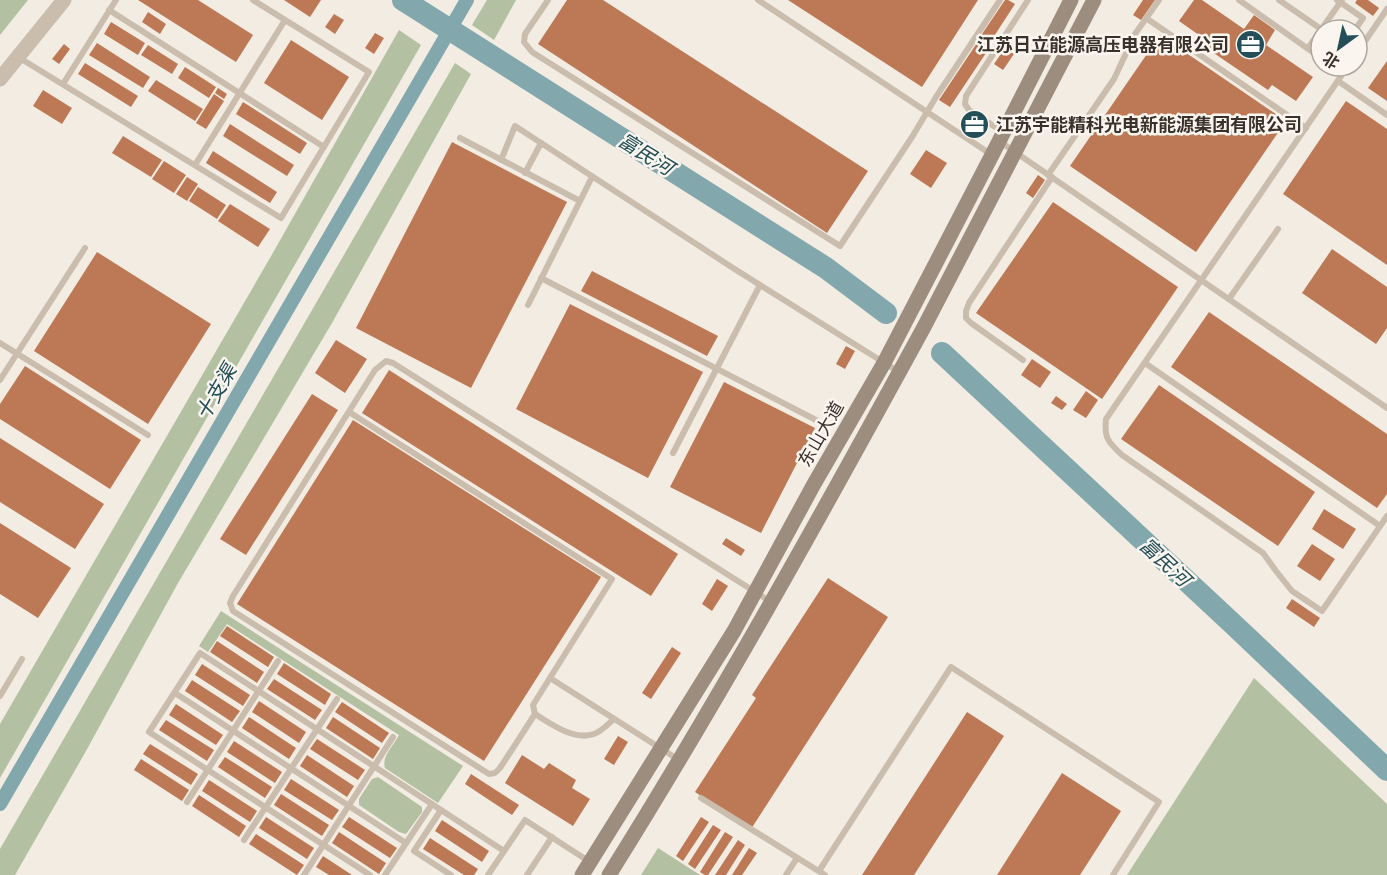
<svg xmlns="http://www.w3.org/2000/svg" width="1387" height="875" font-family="Helvetica,'Noto Sans SC',sans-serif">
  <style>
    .green { fill: #b3c0a2 }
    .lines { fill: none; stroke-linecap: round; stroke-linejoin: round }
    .canal { stroke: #82a7ad; stroke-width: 14 }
    .river { stroke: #82a7ad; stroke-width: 22 }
    .building { fill: #bd7955 }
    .service { stroke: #cabdae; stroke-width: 6 }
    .tertiary { stroke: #cabdae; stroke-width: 15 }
    .secondary { stroke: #9d8d7f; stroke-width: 15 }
    .labels { text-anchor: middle; stroke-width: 5; stroke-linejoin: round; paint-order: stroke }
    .poi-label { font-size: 18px; font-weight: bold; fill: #39312c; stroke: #faf5ee; text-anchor: end }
    .street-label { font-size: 18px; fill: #39312c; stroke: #faf5ee }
    .water-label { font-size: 20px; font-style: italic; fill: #244f58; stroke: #faf5ee }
  </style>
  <rect width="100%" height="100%" fill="#f2ece2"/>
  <g class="green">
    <polygon points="0,0 28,0 0,35"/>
    <polygon points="487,0 516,0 494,40 472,25"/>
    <polygon points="399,30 421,45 0,778 0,724 270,258"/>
    <polygon points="455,63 471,74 332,323 178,583 86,751 15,875 0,875 0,849"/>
    <path d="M221 611 463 766 438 803 385 768C381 757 394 745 399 735L227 624 208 652 199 646Z"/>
    <polygon points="1254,678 1387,804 1387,875 1127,875"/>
    <polygon points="378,777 422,807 422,812 406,834 399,832 359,805 359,799 372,779"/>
    <polygon points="658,848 700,875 641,875"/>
  </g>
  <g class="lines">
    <polyline class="canal" points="0,804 467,0"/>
    <g class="river">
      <polyline points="403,0 826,268 886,313"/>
      <polyline points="942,353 1234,625 1387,770"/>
    </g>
  </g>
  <g class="building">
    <polygon points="138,0 198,0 253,35 236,62"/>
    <polygon points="284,0 321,0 310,17"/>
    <polygon points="567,0 603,0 868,171 827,233 538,44"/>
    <polygon points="788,0 978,0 922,87"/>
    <polygon points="1005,0 1008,0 1015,4 987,47 978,40"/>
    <polygon points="1143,0 1155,0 1141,20 1133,15"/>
    <polygon points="1194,0 1202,0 1244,29 1254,15 1275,30 1266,45 1313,77 1296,101 1272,85 1268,90 1202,45 1206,40 1179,21"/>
    <polygon points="1357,0 1368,0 1379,8 1373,16 1355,3"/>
    <polygon points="148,12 166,24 160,34 142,22"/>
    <polygon points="334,14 344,20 335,34 325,27"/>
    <polygon points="111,22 145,43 138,55 104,34"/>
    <polygon points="375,33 384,38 374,54 365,48"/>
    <polygon points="1160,35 1286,121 1196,252 1070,166"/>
    <polygon points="291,40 349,77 322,120 264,83"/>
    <polygon points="97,43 150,77 143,88 89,55"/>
    <polygon points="977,43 988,50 950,107 939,100"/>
    <polygon points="64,44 70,49 59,64 52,59"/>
    <polygon points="148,45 178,64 172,74 141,55"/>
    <polygon points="1005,48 1014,54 1003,70 994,64"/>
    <polygon points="1387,61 1387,101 1368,88"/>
    <polygon points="85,63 138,96 131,107 78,74"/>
    <polygon points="185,67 216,87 209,98 178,78"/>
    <polygon points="156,80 203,109 195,121 148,91"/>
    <polygon points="218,88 227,94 224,99 215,93"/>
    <polygon points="43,90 72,108 62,124 33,106"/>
    <polygon points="214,94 224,101 206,129 196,123"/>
    <polygon points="1346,101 1387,129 1387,265 1283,194"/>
    <polygon points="243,102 307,143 300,154 236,114"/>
    <polygon points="230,124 294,165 287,176 223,136"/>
    <polygon points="123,136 162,160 151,177 112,153"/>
    <polygon points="452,142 567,202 471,388 356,328"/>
    <polygon points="926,150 947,163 931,188 910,174"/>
    <polygon points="213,151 277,192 270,203 206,163"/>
    <polygon points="164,161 186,175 174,193 152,179"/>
    <polygon points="1038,175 1045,180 1033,198 1026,193"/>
    <polygon points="187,177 198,184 187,201 176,194"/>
    <polygon points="198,187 226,205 217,219 189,201"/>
    <polygon points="1053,202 1178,287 1102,399 976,313"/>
    <polygon points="230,204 270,229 258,247 218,221"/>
    <polygon points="1332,249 1387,287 1387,328 1376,344 1302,293"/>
    <polygon points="97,252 211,324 148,424 34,351"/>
    <polygon points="592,271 718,336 707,356 581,291"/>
    <polygon points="570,304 703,372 648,478 516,409"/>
    <polygon points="1209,312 1387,434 1387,494 1377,508 1171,367"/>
    <polygon points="336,340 367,359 345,393 315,373"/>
    <polygon points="846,346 855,351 845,369 836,364"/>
    <polygon points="1032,359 1051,372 1040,388 1021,375"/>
    <polygon points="25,366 141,440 110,489 0,419 0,404"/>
    <polygon points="389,370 678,554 651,596 362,413"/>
    <polygon points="724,382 815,428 761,533 670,487"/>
    <polygon points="1159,385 1315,492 1278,546 1121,439"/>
    <polygon points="1086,391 1098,400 1086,418 1073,410"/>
    <polygon points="312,394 338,410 246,555 220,539"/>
    <polygon points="1056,396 1067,404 1062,410 1051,403"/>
    <polygon points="353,420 601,577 484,761 237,604"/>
    <polygon points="0,438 104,504 75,549 0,502"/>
    <polygon points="1324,509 1356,529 1343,549 1312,529"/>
    <polygon points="0,523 71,568 38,618 0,594"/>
    <polygon points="726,538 745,550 741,556 722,544"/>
    <polygon points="1312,544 1335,559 1320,581 1297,566"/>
    <polygon points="828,578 888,617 751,829 695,792 756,698 752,695"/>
    <polygon points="717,579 728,586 712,611 702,604"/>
    <polygon points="1292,599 1320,618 1314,627 1286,608"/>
    <polygon points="227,626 274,657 268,667 220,636"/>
    <polygon points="217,641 264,672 257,683 210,652"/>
    <polygon points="672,647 681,653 651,699 642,693"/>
    <polygon points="284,663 331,694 325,705 277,674"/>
    <polygon points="202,664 250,695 243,706 195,675"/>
    <polygon points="274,679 322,710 315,720 267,689"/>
    <polygon points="192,680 240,711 232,722 185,691"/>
    <polygon points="259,701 306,732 299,743 252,712"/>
    <polygon points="342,702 389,733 382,743 335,712"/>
    <polygon points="176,704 223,735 216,745 169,715"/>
    <polygon points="967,712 1004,736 914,875 862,875"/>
    <polygon points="249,717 296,748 289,759 242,728"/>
    <polygon points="333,717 380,748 373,759 326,728"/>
    <polygon points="166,720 214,750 207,761 159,730"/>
    <polygon points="618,736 628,742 614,765 604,759"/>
    <polygon points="317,739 365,770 358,780 310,749"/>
    <polygon points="234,741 282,772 275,783 227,752"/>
    <polygon points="150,744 198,774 191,785 143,754"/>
    <polygon points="307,755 354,786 347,797 300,766"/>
    <polygon points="522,755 544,769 549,763 576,780 572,788 590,799 573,826 505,783"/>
    <polygon points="225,757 272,787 265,798 218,767"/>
    <polygon points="141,759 189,790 182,801 134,770"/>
    <polygon points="1062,773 1121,811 1080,875 997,875"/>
    <polygon points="471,774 519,805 512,815 465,784"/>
    <polygon points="291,779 339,810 332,820 284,790"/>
    <polygon points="209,780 257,811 250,822 202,791"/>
    <polygon points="281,794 329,825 322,836 274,805"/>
    <polygon points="199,795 246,826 239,837 192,806"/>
    <polygon points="266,817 314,848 307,859 259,828"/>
    <polygon points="349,817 397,848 390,858 342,827"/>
    <polygon points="701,817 709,822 683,861 676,856"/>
    <polygon points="442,820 489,851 482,862 435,831"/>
    <polygon points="713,825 721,830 695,869 688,864"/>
    <polygon points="339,832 386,863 379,874 332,843"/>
    <polygon points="725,832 733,837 708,875 705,875 700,872"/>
    <polygon points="256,834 304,865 297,875 249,844"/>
    <polygon points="430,838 478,869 474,875 464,875 423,849"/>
    <polygon points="738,840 745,845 726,875 715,875"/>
    <polygon points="749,848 757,853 742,875 732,875"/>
    <polygon points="323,856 352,875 329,875 316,867"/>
  </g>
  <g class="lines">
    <g class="service">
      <polyline points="548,0 525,34 524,42 532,52 840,246 912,137 936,97 1000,0"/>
      <polyline points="758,0 992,155"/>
      <polyline points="1239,0 1321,58"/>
      <polyline points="1279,0 1321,29"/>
      <polyline points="1337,0 1363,18 1355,30"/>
      <polyline points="109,10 324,147"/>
      <polyline points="1146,18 1306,128"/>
      <polyline points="1308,48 1342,0"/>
      <polyline points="1357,53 1387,9"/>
      <polyline points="18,57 281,218 369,72 253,0"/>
      <path d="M1348 66 1106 419C1104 438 1108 442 1122 455L1263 553 1276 571 1292 591 1322 611 1387 516"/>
      <polyline points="1338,81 1387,115"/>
      <polyline points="63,84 116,0"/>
      <polyline points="1003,132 969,110 965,104 966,96 1028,0"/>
      <polyline points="460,138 580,201"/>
      <polyline points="999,141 1387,408"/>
      <polyline points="501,160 515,126 733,268 899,372"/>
      <polyline points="195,165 285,20"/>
      <polyline points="525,173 541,143"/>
      <polyline points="1048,175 1114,79 1135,34 1159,0"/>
      <polyline points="541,278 816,420"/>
      <polyline points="1229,299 1278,229"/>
      <polyline points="528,305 592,177"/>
      <polyline points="0,343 148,435"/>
      <polyline points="1023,360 971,323 966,318 966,311 969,303 1052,177"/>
      <polyline points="1145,363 1380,526"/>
      <polyline points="0,380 85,248"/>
      <polyline points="349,412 612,579 533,705 535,714 500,768 495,773 489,774 233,611 230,603 233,596 375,370 386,361 393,363 771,602"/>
      <polyline points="673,453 760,285"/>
      <polyline points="550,678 679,760"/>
      <polyline points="175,693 406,843"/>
      <polyline points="0,696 22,659"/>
      <path d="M535 714C551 724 574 741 594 734 602 731 608 724 614 719"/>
      <polyline points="701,798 825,875"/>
      <polyline points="187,802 278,661"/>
      <polyline points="441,810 414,851 451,875"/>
      <polyline points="244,840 337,699"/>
      <polyline points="819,871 951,667 1159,802 1113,875"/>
      <polyline points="304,875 393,737"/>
      <polyline points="370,875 149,732 200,653 504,851"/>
      <polyline points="385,875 432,804"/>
      <polyline points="488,875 525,820 590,862"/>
      <polyline points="527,875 552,837"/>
      <polyline points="786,875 797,858"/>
    </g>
    <polyline class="tertiary" points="0,79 64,0"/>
    <g class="secondary">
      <polyline points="582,875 734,631 814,484 884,363 992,155 1071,0"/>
      <path d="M609 875C721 696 823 512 924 327L1094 0"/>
    </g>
  </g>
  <defs>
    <symbol id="office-disc" viewBox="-11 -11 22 22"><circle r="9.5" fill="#244f58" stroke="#faf5ee"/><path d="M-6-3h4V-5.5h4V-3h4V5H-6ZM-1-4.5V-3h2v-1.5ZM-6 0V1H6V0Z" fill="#fff"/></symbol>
  </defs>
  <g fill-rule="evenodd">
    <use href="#office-disc" x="1234" y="28" width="33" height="33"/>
    <use href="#office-disc" x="958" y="108" width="33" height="33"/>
  </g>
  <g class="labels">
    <g class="poi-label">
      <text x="1229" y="51">江苏日立能源高压电器有限公司</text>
      <text x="996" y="131" text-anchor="start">江苏宇能精科光电新能源集团有限公司</text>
    </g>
    <g class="street-label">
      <text transform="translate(821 434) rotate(-60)" y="6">东山大道</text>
    </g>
    <g class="water-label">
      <text transform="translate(646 154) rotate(32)" y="7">富民河</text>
      <text transform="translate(216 392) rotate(-60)" y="7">十支渠</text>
      <text transform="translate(1165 562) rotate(43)" y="7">富民河</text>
    </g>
  </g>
  <g transform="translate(1339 48) rotate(213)"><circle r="28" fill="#faf5ee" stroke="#ada7a0" stroke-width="1.5"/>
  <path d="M0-4.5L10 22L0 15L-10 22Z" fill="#244f58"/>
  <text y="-9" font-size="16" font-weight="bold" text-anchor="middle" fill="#39312c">北</text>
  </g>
</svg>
